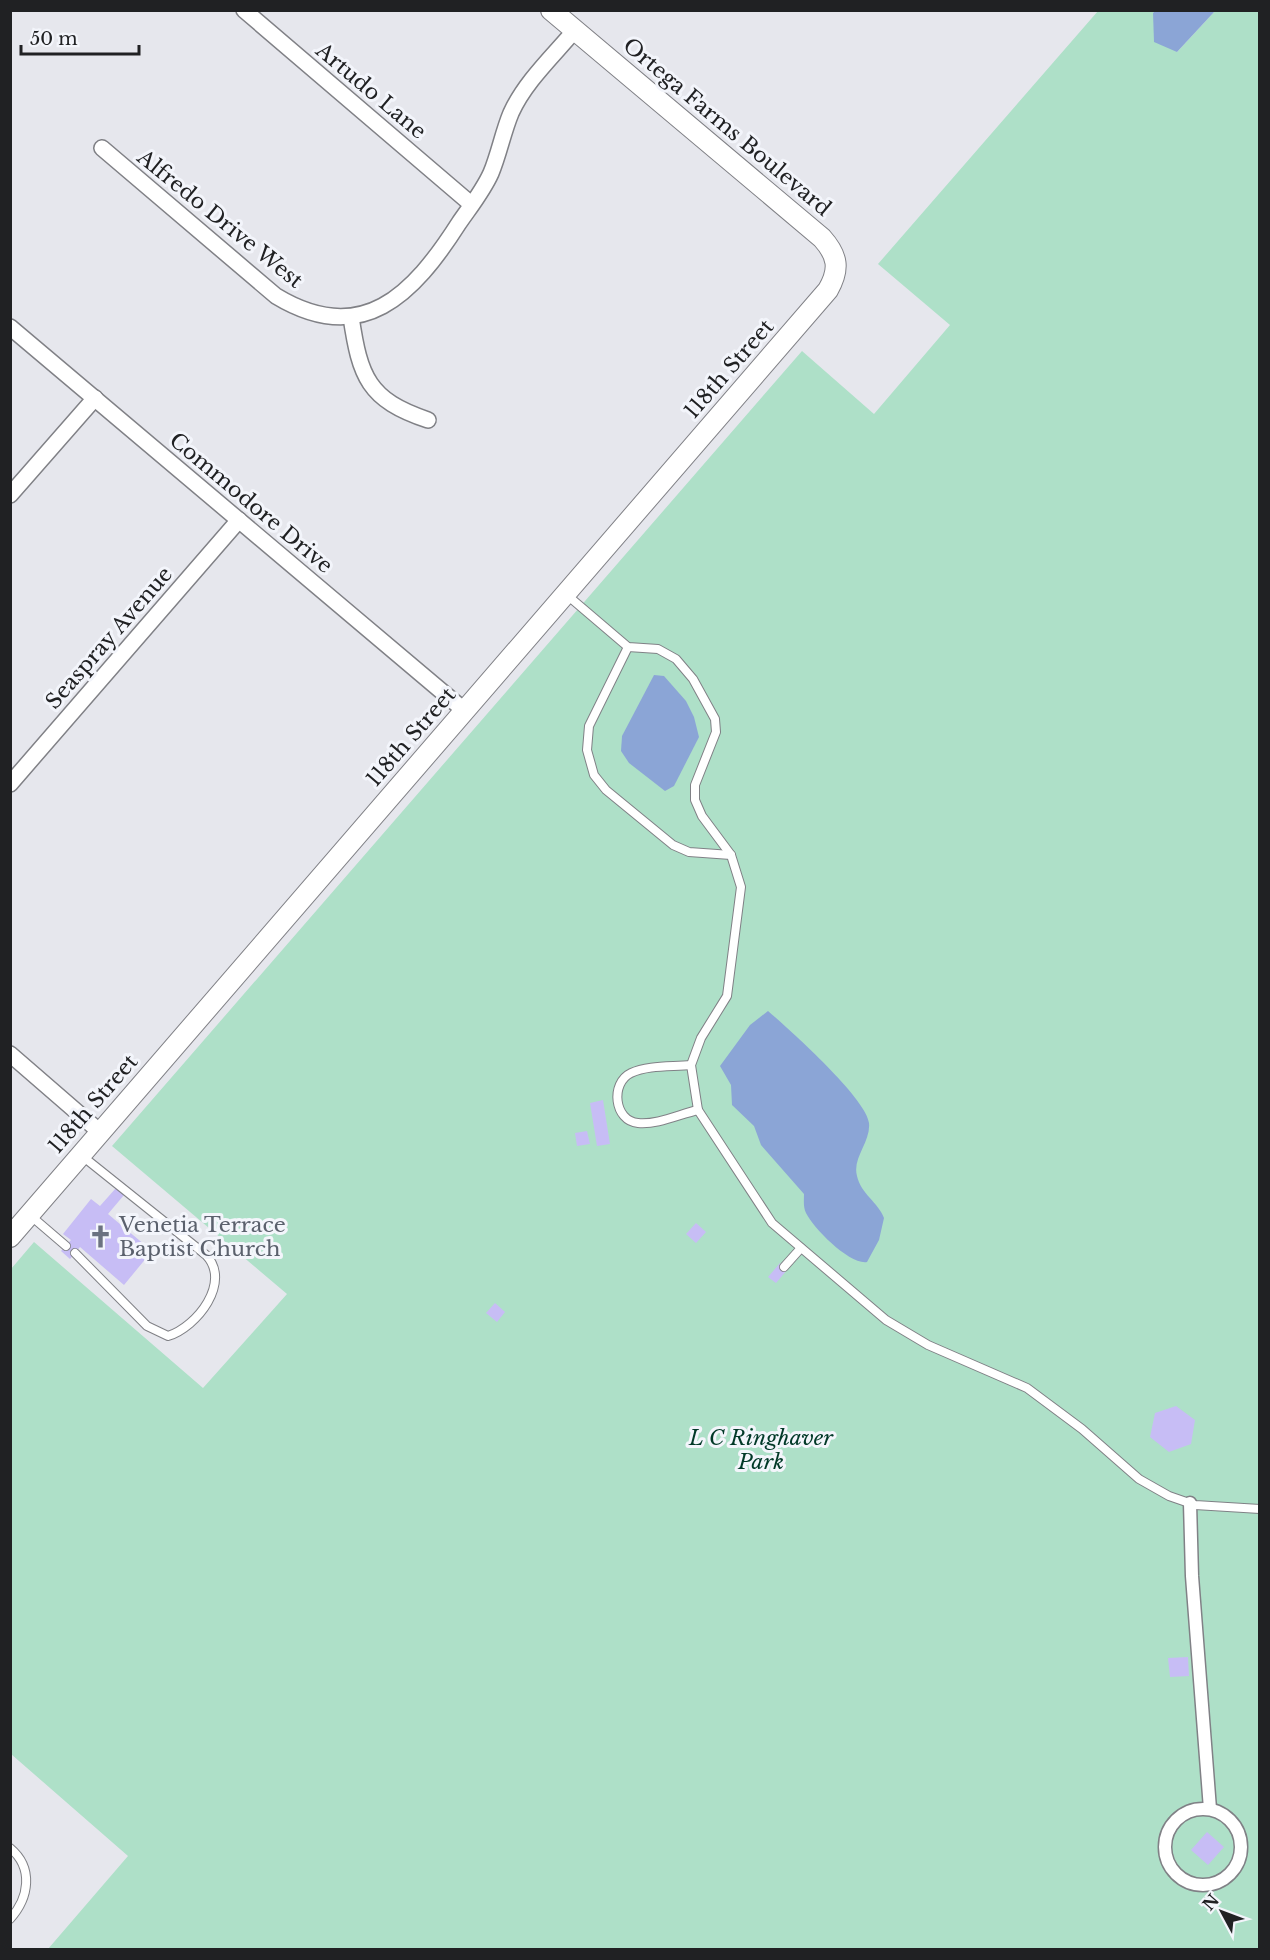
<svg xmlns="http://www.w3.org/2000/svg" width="1270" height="1960" font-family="'Libre Baskerville',serif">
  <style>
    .green { fill: #aee0c8 }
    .water { fill: #8ba5d6 }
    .building { fill: #c7bdf5 }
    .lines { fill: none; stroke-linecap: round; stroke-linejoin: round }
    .service-casing { stroke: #808186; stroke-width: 10 }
    .pedestrian-casing { stroke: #808186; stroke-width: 15 }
    .minor-casing { stroke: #808186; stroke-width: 18 }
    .tertiary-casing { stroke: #808186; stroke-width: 22 }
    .service { stroke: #fff; stroke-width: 8 }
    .pedestrian { stroke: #fff; stroke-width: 12 }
    .minor { stroke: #fff; stroke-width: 15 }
    .tertiary { stroke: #fff; stroke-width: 20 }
    .labels { text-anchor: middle; stroke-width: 6; stroke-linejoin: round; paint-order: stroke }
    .street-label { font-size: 21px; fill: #202123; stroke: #f3f5fb }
    .worship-label { font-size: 21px; fill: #5b616d; stroke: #f3f5fb; text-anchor: start }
    .park-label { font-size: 21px; font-style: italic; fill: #013927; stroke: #f3f5fb }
  </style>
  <rect width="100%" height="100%" fill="#e6e7ed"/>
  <polygon class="green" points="1098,11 1156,11 1153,13 1177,52 1215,11 1259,11 1259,1949 48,1949 128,1856 11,1754 11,1269 34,1242 203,1388 287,1294 112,1146 802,351 874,414 950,325 878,264"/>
  <g class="water">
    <polygon points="1156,10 1215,10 1215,11 1177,52 1154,42 1153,13"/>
    <polygon points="654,675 664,676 686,701 694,717 699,737 674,786 665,791 629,763 621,751 622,736"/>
    <path d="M768 1011C789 1029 867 1099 869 1123 871 1142 852 1158 857 1176 861 1194 878 1202 884 1218L879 1240 867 1262C850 1265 814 1229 806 1213 803 1207 804 1200 804 1194L761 1145 754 1126 732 1105 731 1085 720 1066 750 1025Z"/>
  </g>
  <g class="building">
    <polygon points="603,1100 610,1144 597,1146 590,1103"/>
    <polygon points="587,1131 590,1144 577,1146 575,1133"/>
    <polygon points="116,1188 124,1195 108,1214 152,1251 124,1285 80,1247 70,1259 61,1251 71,1240 63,1234 91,1199 100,1206"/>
    <polygon points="696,1223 706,1232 696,1243 686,1234"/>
    <polygon points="780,1263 787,1270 776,1283 768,1277"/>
    <polygon points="495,1303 505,1312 497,1322 486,1313"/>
    <polygon points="1176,1406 1195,1420 1191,1444 1169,1452 1150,1437 1155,1413"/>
    <polygon points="1188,1657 1189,1676 1170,1677 1168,1658"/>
    <polygon points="1207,1832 1224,1847 1208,1865 1191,1850"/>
  </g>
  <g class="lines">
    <defs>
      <g id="service">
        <polyline points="567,595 628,647 658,649 676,659 693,679 715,719 716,732 695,785 695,800 702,816 731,855 741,887 727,996 701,1038 691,1065 698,1110 772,1223 886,1320 928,1345 1027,1388 1082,1429 1139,1479 1169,1496 1195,1505 1260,1509"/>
        <polyline points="628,647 589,726 587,750 594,775 606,790 673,845 689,852 731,855"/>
        <path d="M691 1065C672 1067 648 1065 631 1073 610 1083 614 1121 638 1123 657 1125 680 1114 698 1110"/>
        <polyline points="31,1216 66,1246"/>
        <path d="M75 1253 147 1326 168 1336C197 1327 232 1282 206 1255L81 1155"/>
        <polyline points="784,1267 801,1248"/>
        <path d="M10 1848C34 1868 29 1898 10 1919"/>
      </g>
      <g id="pedestrian">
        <polyline points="1190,1503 1192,1576 1210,1809"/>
        <circle cx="1203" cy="1847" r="38"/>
      </g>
      <g id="minor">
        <polyline points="244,10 471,204"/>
        <path d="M102 148 276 296C362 348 413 295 459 223 470 207 483 191 491 173 499 154 503 132 511 113 525 82 553 56 575 30"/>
        <path d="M351 317C360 377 368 400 428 420"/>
        <polyline points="10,327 465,711"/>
        <polyline points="10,495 95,398"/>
        <polyline points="10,784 239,520"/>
        <polyline points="10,1054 100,1132"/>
      </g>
      <path id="tertiary" d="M10 1237 828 290C840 269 838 256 822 238L551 10"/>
    </defs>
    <use href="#service" class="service-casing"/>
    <use href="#pedestrian" class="pedestrian-casing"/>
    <use href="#minor" class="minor-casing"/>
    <use href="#tertiary" class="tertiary-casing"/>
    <use href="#service" class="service"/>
    <use href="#pedestrian" class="pedestrian"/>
    <use href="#minor" class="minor"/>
    <use href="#tertiary" class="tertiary"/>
  </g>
  <defs>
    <symbol id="church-bare" viewBox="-9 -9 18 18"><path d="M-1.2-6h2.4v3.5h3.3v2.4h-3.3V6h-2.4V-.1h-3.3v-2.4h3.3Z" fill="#6b7280" stroke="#f3f5fb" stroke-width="2.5" paint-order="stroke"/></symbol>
  </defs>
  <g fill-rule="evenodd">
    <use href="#church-bare" x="84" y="1220" width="33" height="33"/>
  </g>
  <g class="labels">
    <g class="street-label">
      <text transform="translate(371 91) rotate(40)" y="7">Artudo Lane</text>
      <text transform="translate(727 127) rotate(40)" y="7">Ortega Farms Boulevard</text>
      <text transform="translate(220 219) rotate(39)" y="7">Alfredo Drive West</text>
      <text transform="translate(729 369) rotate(-49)" y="7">118th Street</text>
      <text transform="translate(251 503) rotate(40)" y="7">Commodore Drive</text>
      <text transform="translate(109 638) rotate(-49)" y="7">Seaspray Avenue</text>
      <text transform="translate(411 737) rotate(-49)" y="7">118th Street</text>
      <text transform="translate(93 1104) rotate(-49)" y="7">118th Street</text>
    </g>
    <g class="worship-label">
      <text x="119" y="1232">Venetia Terrace<tspan x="119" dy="24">Baptist Church</tspan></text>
    </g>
    <g class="park-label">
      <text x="761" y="1445">L C Ringhaver<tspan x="761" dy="24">Park</tspan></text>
    </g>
  </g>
  <rect width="1270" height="1960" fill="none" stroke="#202123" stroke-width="24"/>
  <g transform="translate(1222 1912) rotate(311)" stroke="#f3f5fb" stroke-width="4.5" paint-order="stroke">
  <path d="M0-4.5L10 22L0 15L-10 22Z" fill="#202123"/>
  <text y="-9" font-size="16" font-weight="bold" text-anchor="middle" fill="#202123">N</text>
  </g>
  <path d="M21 45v9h118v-9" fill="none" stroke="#202123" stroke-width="3"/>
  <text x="30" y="45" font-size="18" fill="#202123" stroke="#f3f5fb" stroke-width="4.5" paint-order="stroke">50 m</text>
</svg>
